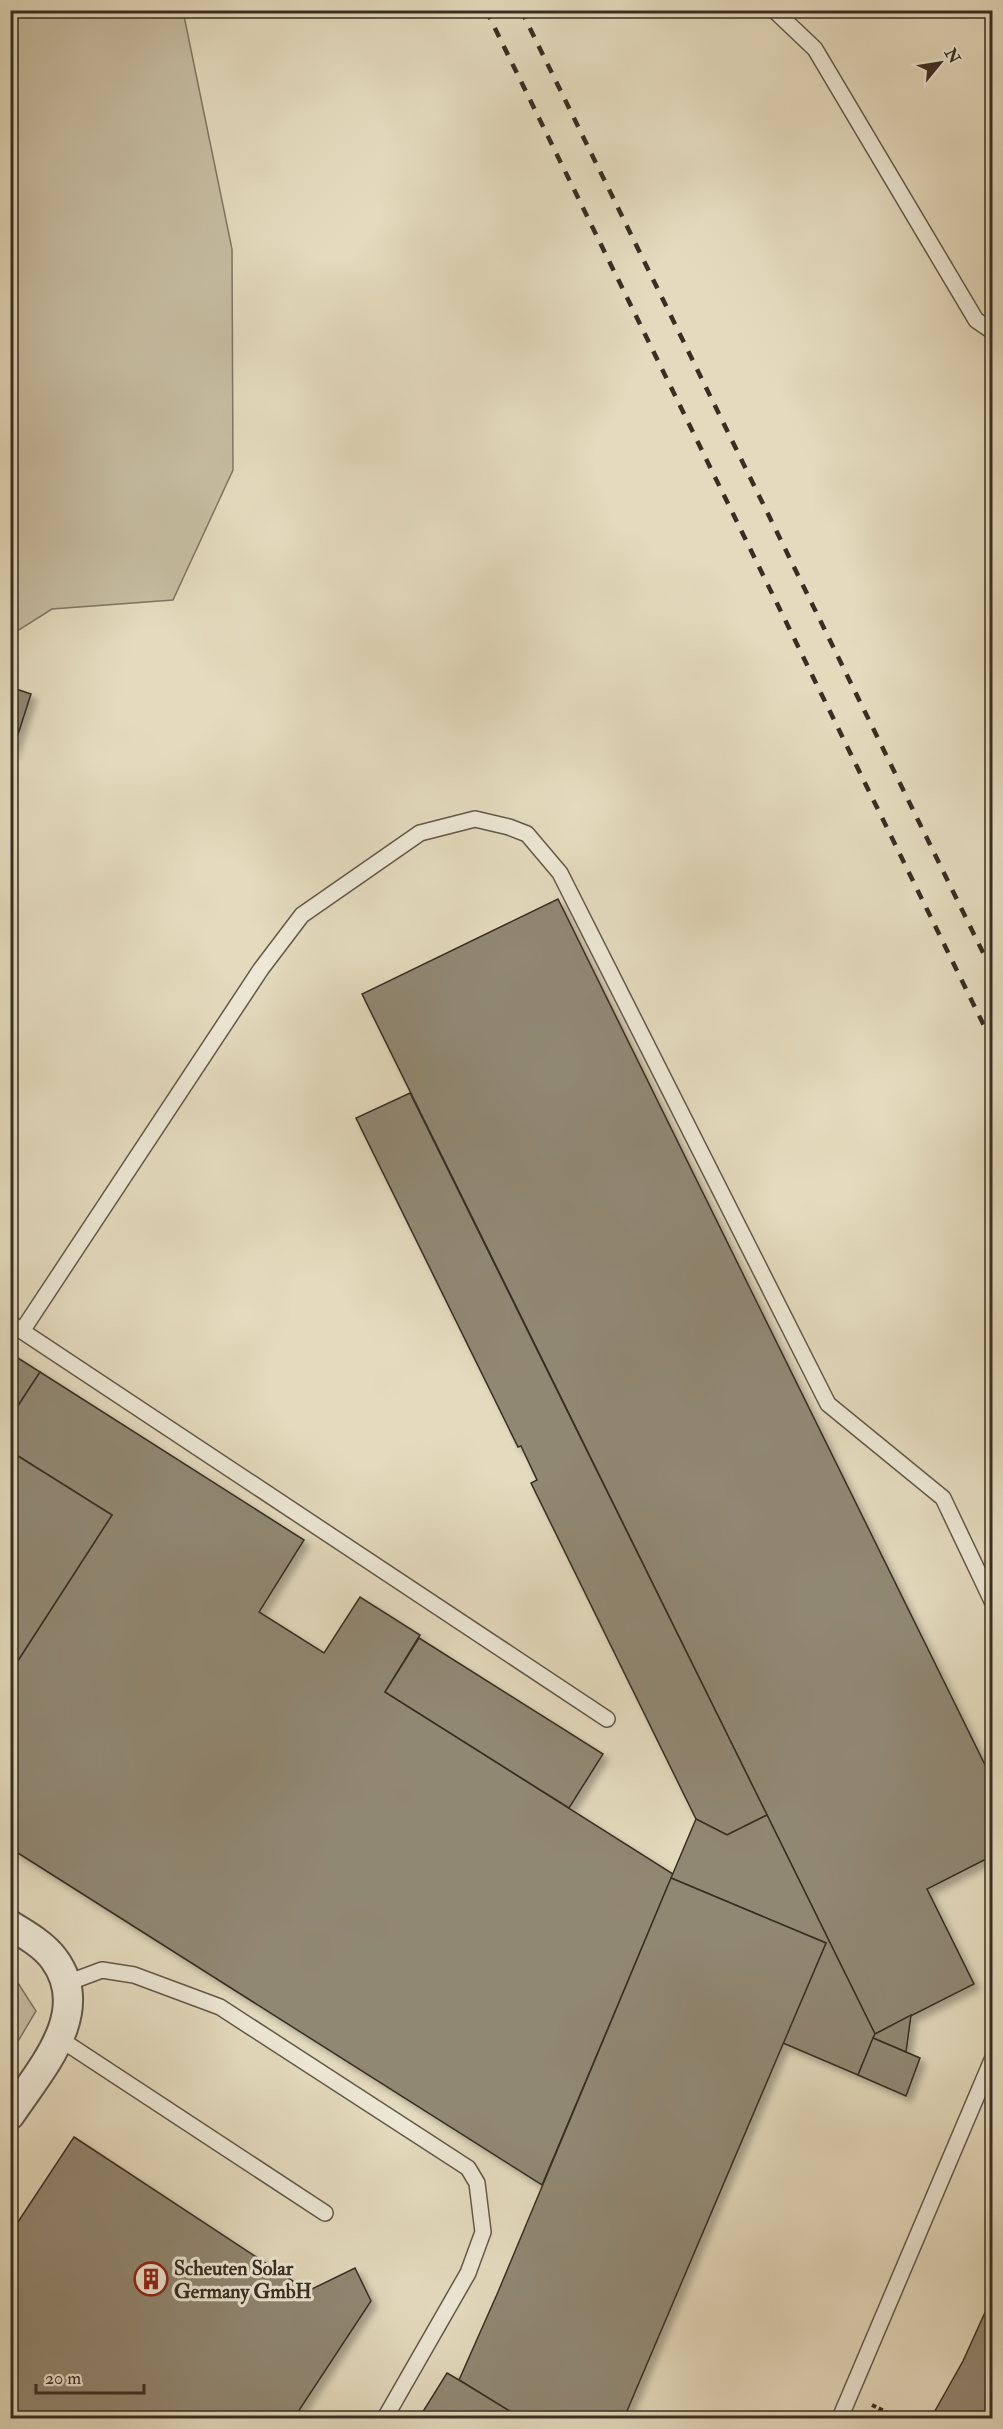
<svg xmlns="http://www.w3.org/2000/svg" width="1003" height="2429" font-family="'IM FELL Double Pica',serif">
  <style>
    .green { fill: #c7bea3; stroke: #807662; stroke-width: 1.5 }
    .building { fill: #918873; stroke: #382e22; stroke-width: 1.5; filter: url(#shadow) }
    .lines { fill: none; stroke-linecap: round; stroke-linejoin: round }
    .service-casing { stroke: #635949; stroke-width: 18 }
    .minor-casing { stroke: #635949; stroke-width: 32 }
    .path { stroke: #382e22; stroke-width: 4; stroke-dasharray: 4.5 3; stroke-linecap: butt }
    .service { stroke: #ede8d5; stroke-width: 15 }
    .minor { stroke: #ede8d5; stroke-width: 28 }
    .rail { stroke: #382e22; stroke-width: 4.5; stroke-dasharray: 10 10; stroke-linecap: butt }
    .labels { text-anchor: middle; stroke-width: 6; stroke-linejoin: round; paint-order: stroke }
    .poi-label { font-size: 20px; font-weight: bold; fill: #382e22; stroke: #ede8d5; text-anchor: start }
  </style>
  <defs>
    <filter id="shadow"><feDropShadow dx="5.5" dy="5.5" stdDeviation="3" flood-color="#0004"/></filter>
  </defs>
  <rect width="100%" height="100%" fill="#e4dbbe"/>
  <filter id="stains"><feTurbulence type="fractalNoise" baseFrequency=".00333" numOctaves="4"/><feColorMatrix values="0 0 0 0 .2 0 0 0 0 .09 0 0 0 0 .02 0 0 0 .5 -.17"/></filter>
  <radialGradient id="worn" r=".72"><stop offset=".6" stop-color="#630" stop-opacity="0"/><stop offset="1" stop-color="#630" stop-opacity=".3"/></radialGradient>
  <g class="green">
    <polygon points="11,10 183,11 232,249 233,470 173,600 52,609 11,635"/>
    <polygon points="11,1977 18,1983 36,2011 11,2053"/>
  </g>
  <g class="building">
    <polygon points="10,687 31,694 12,753 10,753"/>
    <polygon points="558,899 992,1779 992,1856 927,1889 974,1984 875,2034 362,994"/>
    <polygon points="410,1093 767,1815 727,1835 696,1819 531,1483 537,1480 521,1446 518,1447 356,1118"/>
    <polygon points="10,1353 40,1372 10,1418"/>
    <polygon points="40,1372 304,1540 259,1612 324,1653 360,1597 420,1635 385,1692 673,1874 542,2185 10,1848 10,1673 112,1515 10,1451 10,1418"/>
    <polygon points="10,1451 112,1515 10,1673"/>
    <polygon points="419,1638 603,1754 569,1808 385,1692"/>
    <polygon points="767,1815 875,2034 858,2075 783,2043 826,1943 671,1878 696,1819 727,1835"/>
    <polygon points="671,1878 826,1943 624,2418 521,2418 459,2380 498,2292"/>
    <polygon points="911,2015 906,2052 873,2038 875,2034"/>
    <polygon points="873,2038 920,2058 906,2096 858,2075"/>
    <polygon points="74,2137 308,2291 355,2268 371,2301 294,2418 10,2418 10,2234"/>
    <polygon points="992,2297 992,2418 931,2418 963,2361"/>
    <polygon points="447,2373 459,2380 521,2418 419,2418"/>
  </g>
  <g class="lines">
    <defs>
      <g id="service">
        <polyline points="774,10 815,49 976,320 992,331"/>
        <polyline points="10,1323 22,1331 261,969 302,915 420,833 475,819 509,827 527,834 560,873 828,1404 943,1498 992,1601"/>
        <polyline points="22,1331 607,1719"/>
        <polyline points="67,1983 102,1970 134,1975 220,2007 468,2168 477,2183 483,2232 468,2273 385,2418"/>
        <polyline points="60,2039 325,2213"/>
        <polyline points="840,2418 992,2060"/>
      </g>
      <path id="minor" d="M10 1925C25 1934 44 1945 54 1959 94 2013 39 2071 10 2115"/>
    </defs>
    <use href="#service" class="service-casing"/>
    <use href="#minor" class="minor-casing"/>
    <polyline class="path" points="872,2405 898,2418"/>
    <use href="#service" class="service"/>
    <use href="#minor" class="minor"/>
    <g class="rail">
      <polyline points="486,10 992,1042"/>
      <polyline points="521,10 992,971"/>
    </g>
  </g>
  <defs>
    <symbol id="building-ring" viewBox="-11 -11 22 22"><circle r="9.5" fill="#ede8d5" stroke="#8f2418" stroke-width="1.5"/><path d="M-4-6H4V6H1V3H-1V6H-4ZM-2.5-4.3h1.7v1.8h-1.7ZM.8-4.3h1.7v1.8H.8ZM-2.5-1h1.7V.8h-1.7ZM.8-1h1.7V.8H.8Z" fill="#8f2418"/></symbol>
  </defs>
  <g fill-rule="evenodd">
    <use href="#building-ring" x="132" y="2260" width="38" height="38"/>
  </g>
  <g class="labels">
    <g class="poi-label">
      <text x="174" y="2275">Scheuten Solar<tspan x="174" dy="23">Germany GmbH</tspan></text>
    </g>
  </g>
  <rect width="1003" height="2429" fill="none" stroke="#e4dbbe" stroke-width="36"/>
  <rect x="12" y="12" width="979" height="2405" fill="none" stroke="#382e22" stroke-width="3"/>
  <rect x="18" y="18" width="967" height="2393" fill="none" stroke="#382e22" stroke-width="1.5"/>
  <g transform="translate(940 63) rotate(60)" stroke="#ede8d5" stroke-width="4.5" paint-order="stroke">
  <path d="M0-4.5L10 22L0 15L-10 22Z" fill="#382e22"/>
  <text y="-9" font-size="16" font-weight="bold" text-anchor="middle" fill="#382e22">N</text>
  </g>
  <path d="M36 2384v9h108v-9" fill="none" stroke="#382e22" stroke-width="3"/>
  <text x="45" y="2384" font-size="18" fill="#382e22" stroke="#ede8d5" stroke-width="4.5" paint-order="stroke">20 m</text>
  <rect width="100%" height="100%" filter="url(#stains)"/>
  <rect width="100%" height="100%" fill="url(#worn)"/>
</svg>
